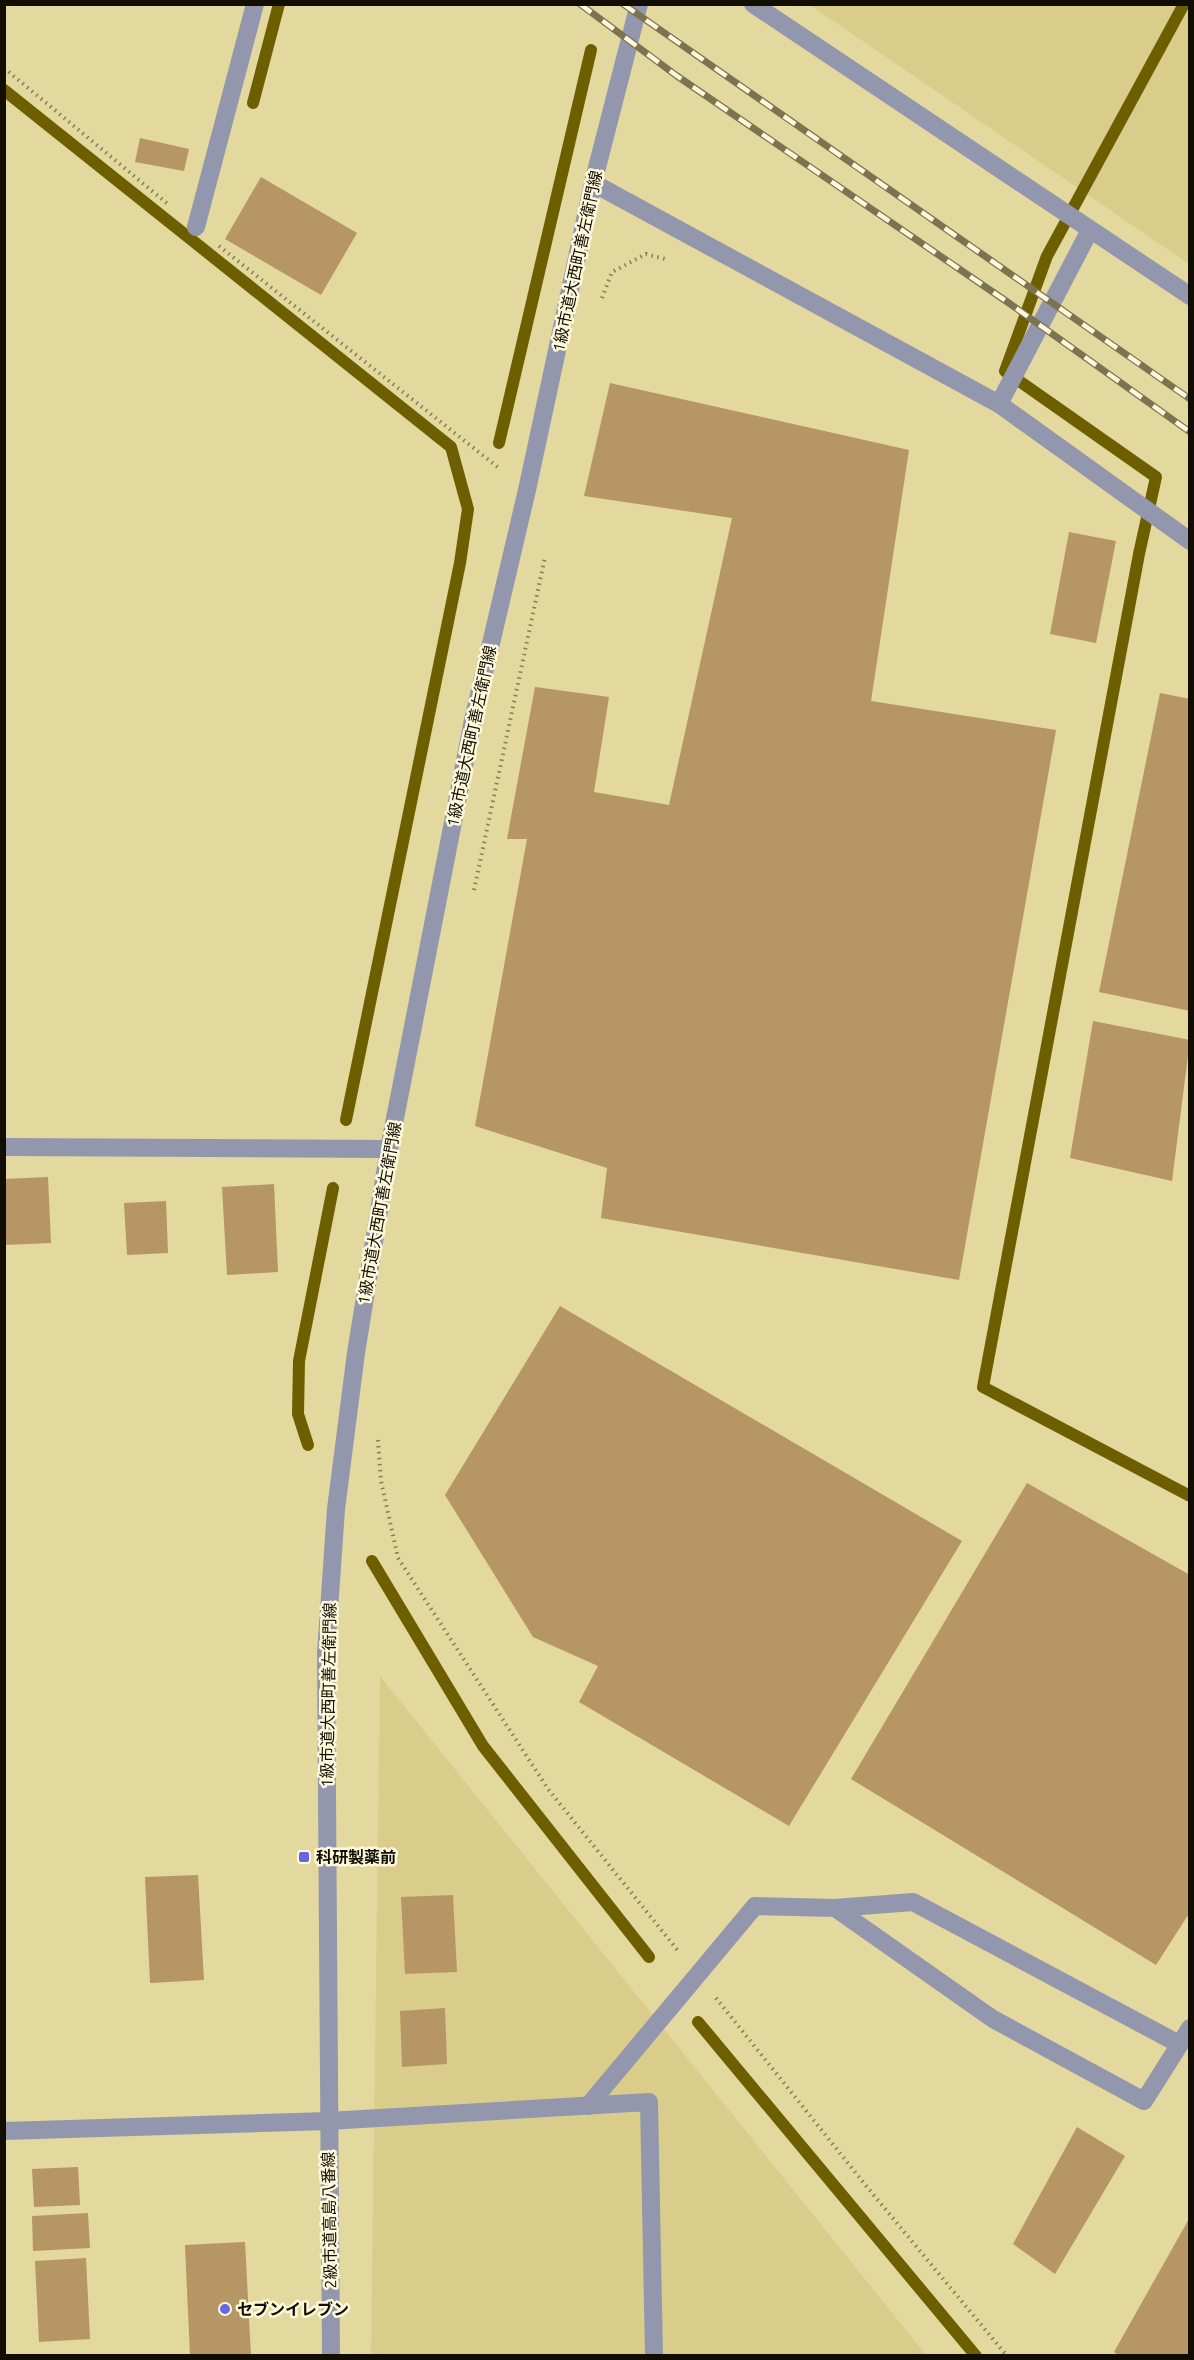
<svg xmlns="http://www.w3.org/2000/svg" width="1194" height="2360" font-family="Ubuntu,'Noto Sans JP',sans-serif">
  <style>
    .built { fill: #dacd8c }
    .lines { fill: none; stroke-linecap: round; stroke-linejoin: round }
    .stream { stroke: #6d5f00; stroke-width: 12 }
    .building { fill: #b59664 }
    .path { stroke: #867e58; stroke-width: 4; stroke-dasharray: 1.5 4.5; stroke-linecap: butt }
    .minor { stroke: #9397ae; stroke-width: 18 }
    .rail-casing { stroke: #7c7450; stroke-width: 7 }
    .rail { stroke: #fef9dc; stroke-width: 4.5; stroke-dasharray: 14; stroke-linecap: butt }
    .poi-dot { fill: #6567e0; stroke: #fef9dc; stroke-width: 2 }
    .labels { text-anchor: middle; stroke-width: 5; stroke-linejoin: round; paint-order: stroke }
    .street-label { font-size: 16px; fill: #110d00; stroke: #fef9dc }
    .poi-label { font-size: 16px; font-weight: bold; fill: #110d00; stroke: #fef9dc; text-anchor: start }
  </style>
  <rect width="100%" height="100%" fill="#e3d89e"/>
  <g class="built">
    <polygon points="810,5 1189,5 1189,264"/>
    <polygon points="380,1676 926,2355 371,2355"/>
  </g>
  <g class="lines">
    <g class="stream">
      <polyline points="1184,4 1047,256 1005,371 1156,477 1139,554 983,1387 1190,1496"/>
      <polyline points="4,90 451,447 468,509 460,563 346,1120"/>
      <polyline points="253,103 279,4"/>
      <polyline points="499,443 591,50"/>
      <polyline points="308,1445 298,1414 299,1361 333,1188"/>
      <polyline points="372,1561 483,1746 649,1957"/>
      <polyline points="698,2022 976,2356"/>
    </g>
  </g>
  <g class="building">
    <polygon points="140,138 189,149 184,171 135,162"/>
    <polygon points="261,177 357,233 321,295 225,239"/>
    <polygon points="610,383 909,450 871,701 1056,730 959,1280 601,1218 607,1168 475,1126 527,839 507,839 535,687 609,697 594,792 669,805 732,518 584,496"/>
    <polygon points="1069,532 1116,541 1096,643 1050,634"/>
    <polygon points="1160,693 1190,699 1190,1011 1099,992"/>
    <polygon points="1093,1021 1190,1040 1172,1181 1070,1158"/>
    <polygon points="48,1177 51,1243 4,1245 4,1179"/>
    <polygon points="274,1184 278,1272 227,1275 222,1187"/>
    <polygon points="166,1201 168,1253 127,1255 124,1203"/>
    <polygon points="560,1306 962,1541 789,1826 579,1702 598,1666 533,1637 445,1495"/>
    <polygon points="1027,1483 1190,1575 1190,1912 1156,1965 851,1779"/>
    <polygon points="198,1875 204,1980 150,1983 145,1877"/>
    <polygon points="453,1895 457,1972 405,1974 401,1897"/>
    <polygon points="445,2008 447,2064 402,2067 400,2011"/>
    <polygon points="1077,2127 1125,2156 1055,2274 1013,2244"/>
    <polygon points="78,2167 80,2205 34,2207 32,2169"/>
    <polygon points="88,2213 90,2248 33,2251 32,2216"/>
    <polygon points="1190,2217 1190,2356 1120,2356 1114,2352"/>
    <polygon points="245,2242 251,2356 190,2356 185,2245"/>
    <polygon points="86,2258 90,2339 39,2342 35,2261"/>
  </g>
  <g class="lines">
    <g class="path">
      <polyline points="4,68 169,205"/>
      <polyline points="219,246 500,469"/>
      <polyline points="602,298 612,272 646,254 665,259"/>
      <polyline points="474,890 545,557"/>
      <polyline points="378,1440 381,1481 398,1558 548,1789 679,1952"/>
      <polyline points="716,1998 867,2187 1007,2356"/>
    </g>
    <g class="minor">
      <polyline points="753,4 1190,296"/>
      <polyline points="593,183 999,404 1190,541"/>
      <polyline points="196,227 255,4"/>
      <polyline points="999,404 1090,230"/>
      <polyline points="4,1147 389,1149"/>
      <polyline points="835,1908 913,1902 1179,2044"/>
      <polyline points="588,2106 755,1906 835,1908 993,2019 1144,2101 1190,2028"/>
      <polyline points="4,2131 328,2121 649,2102 654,2356"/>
      <polyline points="331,2356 326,1653 336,1509 356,1353 389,1149 473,720 527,490 593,183 639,4"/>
    </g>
    <defs>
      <g id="rail">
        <polyline points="580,4 677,76 1006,301 1190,432"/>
        <polyline points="623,4 1190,399"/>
      </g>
    </defs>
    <use href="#rail" class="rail-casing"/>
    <use href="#rail" class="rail"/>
  </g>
  <g class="poi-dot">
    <rect x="298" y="1851" width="12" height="12" rx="3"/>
    <circle cx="225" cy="2309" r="6"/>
  </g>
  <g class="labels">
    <g class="street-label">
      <text transform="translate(577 261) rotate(-78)" y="6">1級市道大西町善左衛門線</text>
      <text transform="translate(471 736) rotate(-78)" y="6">1級市道大西町善左衛門線</text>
      <text transform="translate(379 1213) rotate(-80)" y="6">1級市道大西町善左衛門線</text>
      <text transform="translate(328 1695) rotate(-89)" y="6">1級市道大西町善左衛門線</text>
      <text transform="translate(329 2220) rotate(-91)" y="6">2級市道高島八番線</text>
    </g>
    <g class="poi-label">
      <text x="316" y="1863">科研製薬前</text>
      <text x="237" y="2315">セブンイレブン</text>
    </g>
  </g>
  <rect width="1194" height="2360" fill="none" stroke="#110d00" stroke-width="12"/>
</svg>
